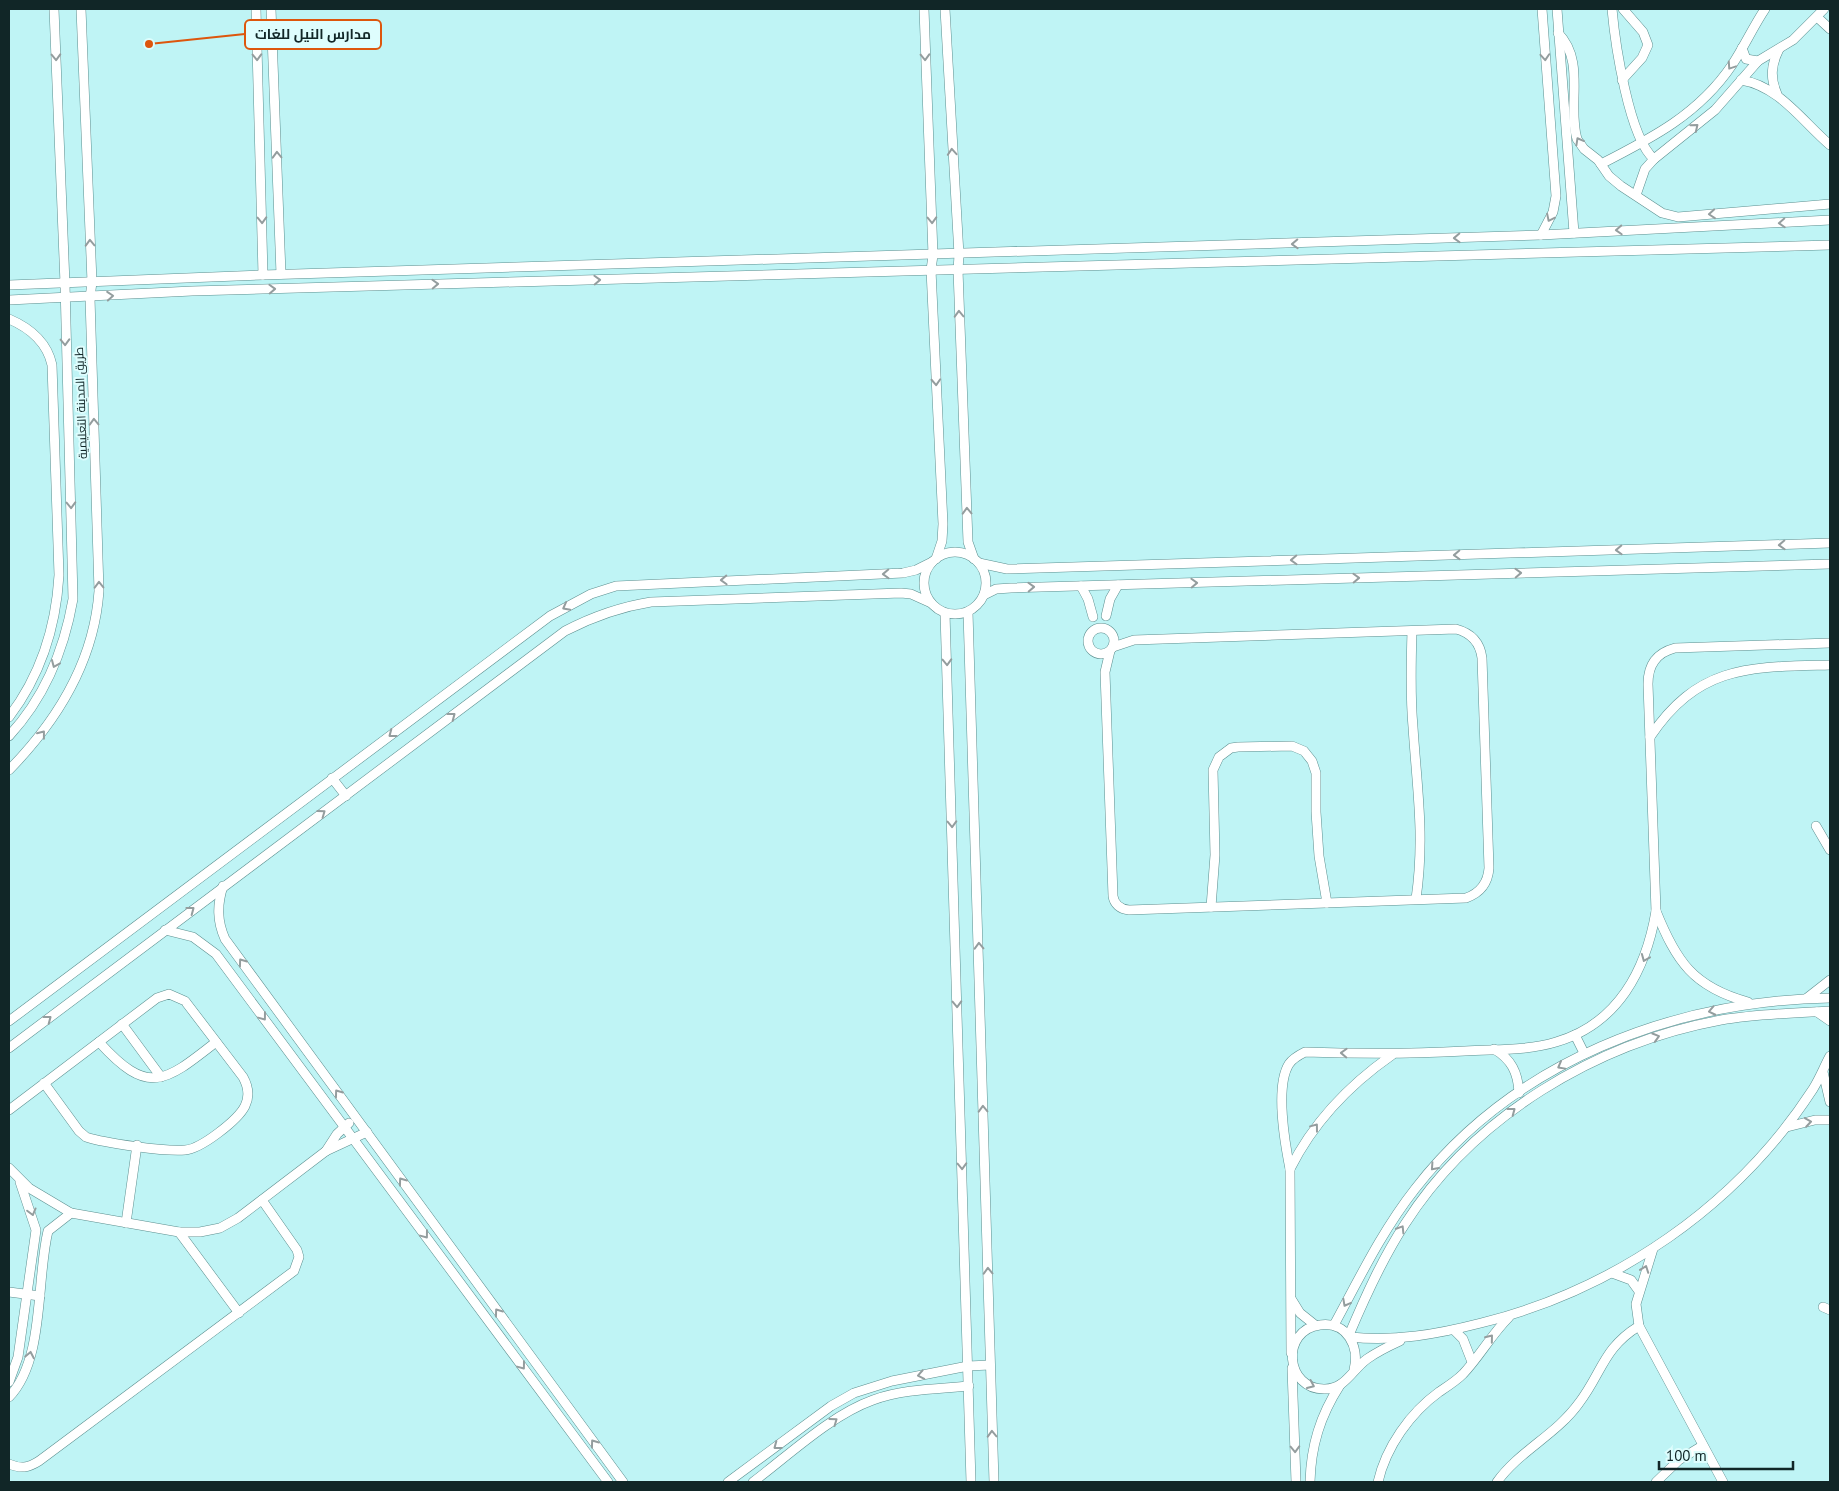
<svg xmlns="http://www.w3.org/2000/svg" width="1839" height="1491" font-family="'PT Sans',Cairo,sans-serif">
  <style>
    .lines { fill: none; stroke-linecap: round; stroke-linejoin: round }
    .minor-casing { stroke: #5c8f8f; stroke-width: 10 }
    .minor { stroke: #fff; stroke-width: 9 }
    .oneway { stroke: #949d9e }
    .labels { text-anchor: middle; stroke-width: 4; stroke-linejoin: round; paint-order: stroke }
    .street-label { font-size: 12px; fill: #112627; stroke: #defdfd }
    .leader { fill: none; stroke: #dd560d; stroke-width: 2 }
    .callout-dot { fill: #dd560d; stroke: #defdfd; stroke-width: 2 }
    .callout { fill: #defdfd; stroke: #dd560d; stroke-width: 2 }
    .callout-label { font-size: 14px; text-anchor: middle; font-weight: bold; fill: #112627 }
  </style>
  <rect width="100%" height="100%" fill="#bff4f5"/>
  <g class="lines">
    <defs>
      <g id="minor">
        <polyline points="256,9 263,275"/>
        <polyline points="271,9 281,274"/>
        <polyline points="924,9 933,255 931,270 943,524 942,541 936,559"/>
        <polyline points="945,9 959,255 958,270 968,542 974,559"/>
        <polyline points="1557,9 1574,233"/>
        <path d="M1612 9C1615 43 1629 138 1654 159"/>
        <polyline points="1817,17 1830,29"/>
        <path d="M1558 33C1586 61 1567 105 1577 139L1584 149 1598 160 1609 176 1621 186 1662 213 1678 217 1830 204"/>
        <polyline points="1742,48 1746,59 1758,61"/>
        <polyline points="1622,80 1642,58 1648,45 1643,32 1623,9"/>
        <path d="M1741 80C1779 86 1802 121 1830 145"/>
        <path d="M1777 94C1770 78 1771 65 1779 49"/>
        <path d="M1601 164C1652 138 1699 114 1732 65 1744 47 1753 27 1765 9"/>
        <polyline points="1636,195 1645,169 1654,159 1715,110 1758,61 1793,40 1824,9"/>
        <polyline points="1541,235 1553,212 1556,196 1542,9"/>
        <polyline points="9,285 263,275 1541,235 1830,220"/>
        <polyline points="9,300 192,291 1830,245"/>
        <path d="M9 319C30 328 47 342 52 365L59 575C56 627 41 675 9 717"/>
        <circle cx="955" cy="583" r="31"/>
        <polyline points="979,563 1007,569 1830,543"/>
        <polyline points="1081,586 1088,599 1093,617"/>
        <polyline points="984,595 996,589 1011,588 1830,564"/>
        <polyline points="968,612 994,1482"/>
        <polyline points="945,613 971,1482"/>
        <polyline points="1106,616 1110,599 1118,585"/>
        <circle cx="1101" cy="641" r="13"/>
        <path d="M1412 631C1411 663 1410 695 1413 727 1417 789 1425 836 1416 899"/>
        <path d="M1110 651 1105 672 1113 896C1114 904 1120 909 1129 910L1466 898C1480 893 1488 883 1489 868L1482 658C1480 642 1471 633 1456 629L1134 640 1113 647"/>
        <path d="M9 736C45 697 64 651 73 599L65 284 54 9"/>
        <path d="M1650 737C1699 664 1751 667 1830 665"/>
        <path d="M9 770C58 720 94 662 99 591L90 298 92 282 81 9"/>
        <polyline points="332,778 346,796"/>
        <polyline points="1816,826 1830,850"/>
        <path d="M223 886C217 905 217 921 225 939L623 1482"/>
        <polyline points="1211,907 1215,855 1213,770 1219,757 1231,748 1238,747 1292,746 1304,751 1312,761 1316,773 1316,812 1319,856 1327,903"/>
        <path d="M1656 911C1676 961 1693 987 1748 1002"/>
        <polyline points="165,930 193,937 216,954 608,1482"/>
        <polyline points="1807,998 1830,980"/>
        <polyline points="1817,1012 1830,1021"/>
        <polyline points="9,1021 550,616 591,594 616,586 903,573 916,570 932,562"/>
        <polyline points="122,1024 161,1077"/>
        <polyline points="1575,1035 1584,1053"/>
        <path d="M99 1042C148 1096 164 1083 216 1042"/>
        <path d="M9 1048 565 631C594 616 619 607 651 602L901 593 911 594 931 603"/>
        <path d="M1494 1049C1511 1059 1518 1072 1519 1093"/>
        <polyline points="1823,1072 1830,1102"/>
        <path d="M9 1110 157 998 169 994 185 1001 243 1077C248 1086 250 1096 245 1106 238 1120 201 1149 185 1150 166 1152 104 1143 86 1137L79 1131 44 1083"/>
        <polyline points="1787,1127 1815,1120 1830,1120"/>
        <polyline points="326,1151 337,1134 349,1123"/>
        <polyline points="9,1168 29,1188 71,1213 179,1232 200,1232 220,1228 238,1218 326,1151 367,1132"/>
        <path d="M1290 1169C1314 1121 1349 1085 1392 1055"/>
        <polyline points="126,1223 137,1145"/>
        <polyline points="179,1232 239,1313"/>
        <polyline points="1653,1249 1636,1304 1639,1326 1723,1482"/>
        <polyline points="1612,1273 1631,1280 1639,1291"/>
        <polyline points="9,1292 40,1296"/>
        <polyline points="1292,1300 1300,1313 1315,1325"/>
        <polyline points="1823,1307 1830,1310"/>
        <path d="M1334 1325C1359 1279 1382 1231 1415 1189 1514 1061 1673 1001 1830 998"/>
        <polyline points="1454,1330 1463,1339 1472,1362"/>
        <path d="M1349 1335C1365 1297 1382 1259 1405 1224 1474 1116 1596 1043 1721 1020 1757 1014 1794 1013 1830 1011"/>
        <path d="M1350 1337C1394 1342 1438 1334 1481 1323 1615 1290 1737 1206 1813 1089 1820 1078 1824 1067 1830 1056"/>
        <path d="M1291 1353 1290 1169C1285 1144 1275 1086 1289 1064 1293 1058 1299 1055 1305 1052 1359 1054 1411 1054 1465 1051 1495 1049 1527 1051 1556 1042 1618 1024 1646 970 1656 911L1648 684C1648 665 1656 653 1675 648L1830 643"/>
        <polyline points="1292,1368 1296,1482"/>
        <path d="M1354 1370C1360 1347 1347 1321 1320 1325 1280 1330 1285 1390 1325 1389 1345 1389 1352 1370 1367 1359 1377 1352 1389 1346 1400 1341"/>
        <polyline points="9,1382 18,1357 36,1230 20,1182"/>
        <path d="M9 1397C45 1360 36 1280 48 1231L71 1213"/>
        <path d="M9 1464C21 1469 28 1468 39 1461L294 1271 299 1257 297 1250 262 1200"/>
        <polyline points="728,1482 831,1406 854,1393 892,1381 968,1366 990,1365"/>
        <path d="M753 1482C789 1455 831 1415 873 1400 903 1389 937 1389 969 1386"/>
        <path d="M1310 1482C1311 1446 1320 1416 1340 1385"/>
        <path d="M1378 1482C1386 1447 1410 1413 1439 1392 1448 1386 1456 1381 1463 1374 1480 1356 1491 1335 1509 1317"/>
        <path d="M1497 1482C1519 1451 1556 1435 1579 1403 1602 1373 1603 1348 1639 1326"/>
        <polyline points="1656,1482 1679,1460 1702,1446"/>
      </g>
    </defs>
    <use href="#minor" class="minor-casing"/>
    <use href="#minor" class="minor"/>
  </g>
  <defs><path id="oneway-chevron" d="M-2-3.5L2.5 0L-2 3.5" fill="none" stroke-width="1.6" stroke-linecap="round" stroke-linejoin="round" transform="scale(1.25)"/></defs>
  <g class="oneway">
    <use href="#oneway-chevron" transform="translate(56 57) rotate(88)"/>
    <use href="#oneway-chevron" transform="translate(257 57) rotate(88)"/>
    <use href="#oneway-chevron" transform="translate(925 57) rotate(88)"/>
    <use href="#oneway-chevron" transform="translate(1545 57) rotate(86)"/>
    <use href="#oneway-chevron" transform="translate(1731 66) rotate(124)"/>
    <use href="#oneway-chevron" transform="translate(1695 127) rotate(-39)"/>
    <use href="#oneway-chevron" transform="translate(1579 141) rotate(-119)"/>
    <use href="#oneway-chevron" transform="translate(952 152) rotate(-94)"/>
    <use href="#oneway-chevron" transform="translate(277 155) rotate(-92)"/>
    <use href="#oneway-chevron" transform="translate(1712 214) rotate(175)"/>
    <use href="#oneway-chevron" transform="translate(1550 218) rotate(116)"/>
    <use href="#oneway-chevron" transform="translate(262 220) rotate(88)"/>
    <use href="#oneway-chevron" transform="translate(932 220) rotate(88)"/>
    <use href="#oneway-chevron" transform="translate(1782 223) rotate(177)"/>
    <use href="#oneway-chevron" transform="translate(1619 230) rotate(177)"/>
    <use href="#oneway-chevron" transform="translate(1457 238) rotate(178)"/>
    <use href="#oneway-chevron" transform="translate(90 243) rotate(-92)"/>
    <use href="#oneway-chevron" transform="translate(1295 244) rotate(178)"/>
    <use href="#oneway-chevron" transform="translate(597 280) rotate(-2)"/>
    <use href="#oneway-chevron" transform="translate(435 284) rotate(-2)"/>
    <use href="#oneway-chevron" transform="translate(272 289) rotate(-2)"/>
    <use href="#oneway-chevron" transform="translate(110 296) rotate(-4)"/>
    <use href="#oneway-chevron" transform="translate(959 314) rotate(-92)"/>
    <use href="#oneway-chevron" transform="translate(65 342) rotate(88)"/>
    <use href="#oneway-chevron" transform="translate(936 382) rotate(87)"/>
    <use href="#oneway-chevron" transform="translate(94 422) rotate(-92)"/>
    <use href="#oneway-chevron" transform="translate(71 505) rotate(88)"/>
    <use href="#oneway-chevron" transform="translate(967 511) rotate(-92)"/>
    <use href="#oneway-chevron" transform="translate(1782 545) rotate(178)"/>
    <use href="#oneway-chevron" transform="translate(1619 550) rotate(178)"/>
    <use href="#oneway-chevron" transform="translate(1457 555) rotate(178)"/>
    <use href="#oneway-chevron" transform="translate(1294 560) rotate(178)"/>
    <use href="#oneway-chevron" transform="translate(1518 573) rotate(-2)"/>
    <use href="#oneway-chevron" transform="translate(886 574) rotate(178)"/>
    <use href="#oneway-chevron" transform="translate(1356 578) rotate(-2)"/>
    <use href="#oneway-chevron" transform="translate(724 580) rotate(178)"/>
    <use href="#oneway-chevron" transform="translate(1194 583) rotate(-2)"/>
    <use href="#oneway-chevron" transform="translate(99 585) rotate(-91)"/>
    <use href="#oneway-chevron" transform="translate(1031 587) rotate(-2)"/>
    <use href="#oneway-chevron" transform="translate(566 607) rotate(152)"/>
    <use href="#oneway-chevron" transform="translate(947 662) rotate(88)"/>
    <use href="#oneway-chevron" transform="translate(55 664) rotate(113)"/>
    <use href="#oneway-chevron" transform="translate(452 716) rotate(-37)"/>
    <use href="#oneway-chevron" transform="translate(42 734) rotate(-52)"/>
    <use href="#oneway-chevron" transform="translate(392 734) rotate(143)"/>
    <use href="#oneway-chevron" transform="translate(322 813) rotate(-36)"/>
    <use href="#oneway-chevron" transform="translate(952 824) rotate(88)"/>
    <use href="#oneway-chevron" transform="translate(191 910) rotate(-37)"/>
    <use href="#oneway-chevron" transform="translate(979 946) rotate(-92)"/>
    <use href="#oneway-chevron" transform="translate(1645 958) rotate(112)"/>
    <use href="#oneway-chevron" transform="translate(242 962) rotate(-126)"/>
    <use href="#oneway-chevron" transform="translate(957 1004) rotate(88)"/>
    <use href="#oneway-chevron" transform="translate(1712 1011) rotate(168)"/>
    <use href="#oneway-chevron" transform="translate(263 1017) rotate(53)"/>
    <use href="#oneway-chevron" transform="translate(48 1019) rotate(-37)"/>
    <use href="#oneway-chevron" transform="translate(1656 1037) rotate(-17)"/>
    <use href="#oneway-chevron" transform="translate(1344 1053) rotate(-178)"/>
    <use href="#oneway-chevron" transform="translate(1561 1066) rotate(151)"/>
    <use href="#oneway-chevron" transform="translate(338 1093) rotate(-126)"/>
    <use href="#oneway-chevron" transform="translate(983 1109) rotate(-92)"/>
    <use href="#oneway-chevron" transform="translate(1512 1111) rotate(-37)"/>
    <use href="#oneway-chevron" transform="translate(1808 1122) rotate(-9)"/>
    <use href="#oneway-chevron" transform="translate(1315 1127) rotate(-53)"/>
    <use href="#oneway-chevron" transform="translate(962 1166) rotate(88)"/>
    <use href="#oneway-chevron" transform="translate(1434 1167) rotate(132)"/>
    <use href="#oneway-chevron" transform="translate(402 1181) rotate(-126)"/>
    <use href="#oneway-chevron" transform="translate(32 1212) rotate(75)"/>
    <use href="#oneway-chevron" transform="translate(1401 1229) rotate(-58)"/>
    <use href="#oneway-chevron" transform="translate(425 1235) rotate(53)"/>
    <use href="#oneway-chevron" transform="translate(1645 1269) rotate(-70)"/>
    <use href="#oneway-chevron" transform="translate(988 1271) rotate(-92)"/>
    <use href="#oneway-chevron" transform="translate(1346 1303) rotate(118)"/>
    <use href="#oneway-chevron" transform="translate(498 1312) rotate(-126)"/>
    <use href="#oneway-chevron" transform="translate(1490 1338) rotate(-51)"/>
    <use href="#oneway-chevron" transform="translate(30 1355) rotate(-79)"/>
    <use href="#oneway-chevron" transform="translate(522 1366) rotate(53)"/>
    <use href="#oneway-chevron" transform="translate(921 1375) rotate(169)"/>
    <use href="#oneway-chevron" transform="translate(1311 1385) rotate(24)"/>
    <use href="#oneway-chevron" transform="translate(834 1421) rotate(-36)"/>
    <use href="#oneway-chevron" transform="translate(992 1434) rotate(-92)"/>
    <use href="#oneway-chevron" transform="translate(594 1443) rotate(-126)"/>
    <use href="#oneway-chevron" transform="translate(777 1446) rotate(143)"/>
    <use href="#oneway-chevron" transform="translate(1295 1449) rotate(88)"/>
  </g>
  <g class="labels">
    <g class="street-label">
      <text transform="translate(81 403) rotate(-92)" y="4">طريق المدينة التعليمية</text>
    </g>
  </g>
  <path class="leader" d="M149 44L245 34"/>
  <circle class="callout-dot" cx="149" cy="44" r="5"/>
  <rect class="callout" x="245" y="20" width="136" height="29" rx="5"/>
  <g class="callout-label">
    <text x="313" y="39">مدارس النيل للغات</text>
  </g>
  <rect width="1839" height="1491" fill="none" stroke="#112627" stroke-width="20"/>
  <path d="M1659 1461v8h134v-8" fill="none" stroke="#112627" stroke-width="2.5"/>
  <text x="1666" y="1461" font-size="15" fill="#112627" stroke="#defdfd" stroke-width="4" paint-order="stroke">100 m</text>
</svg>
